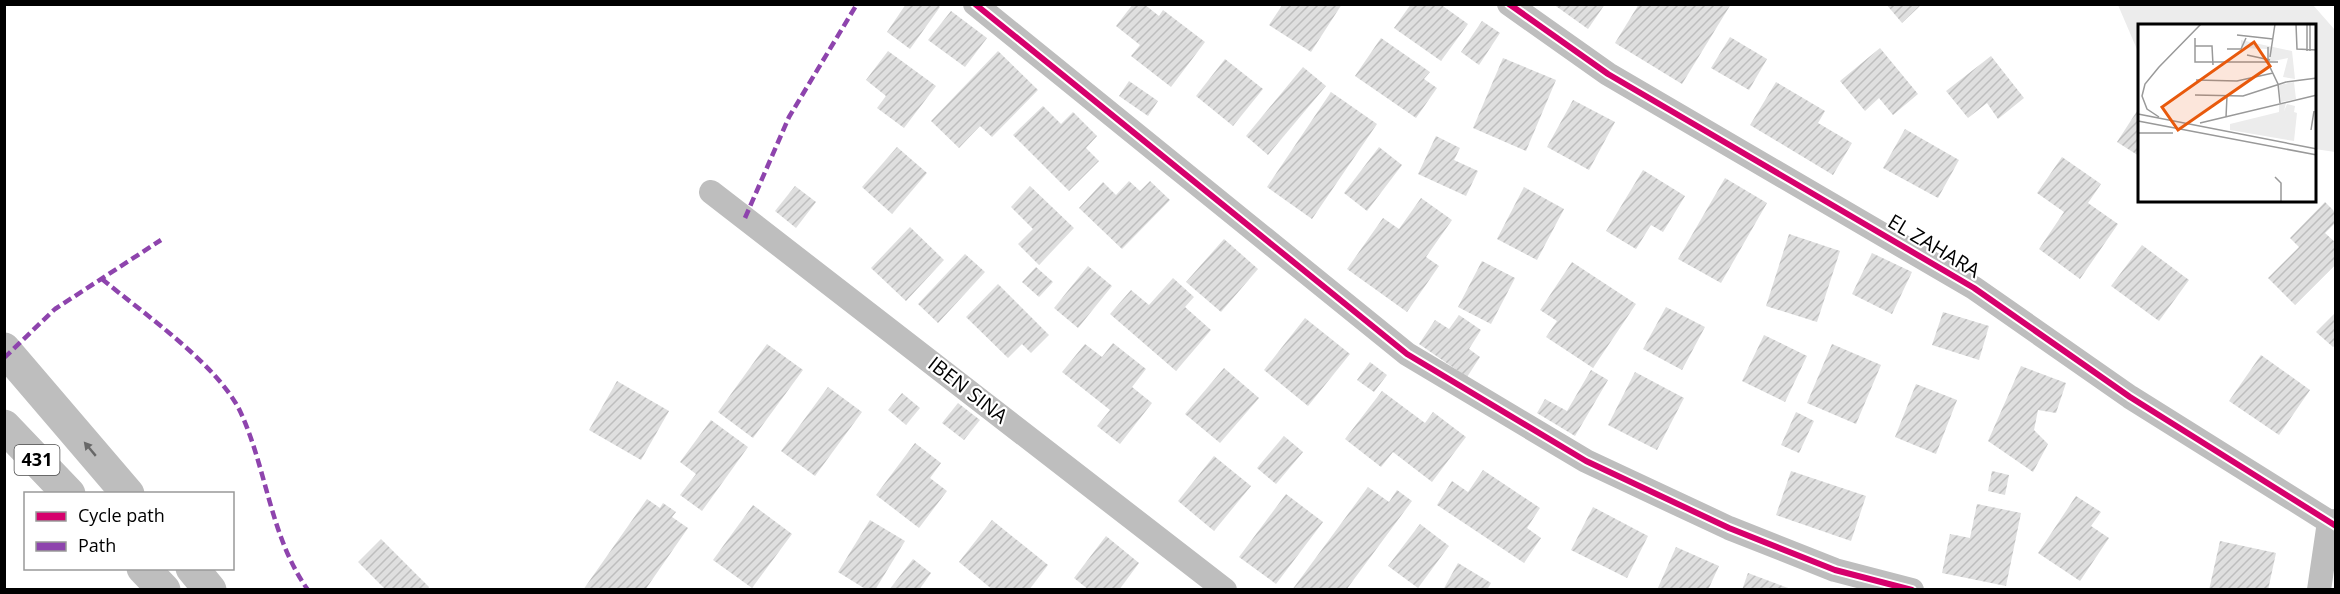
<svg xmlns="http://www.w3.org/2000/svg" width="2340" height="594" font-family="'Open Sans',sans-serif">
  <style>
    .green { fill: #ececec }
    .building { fill: url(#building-hatch) }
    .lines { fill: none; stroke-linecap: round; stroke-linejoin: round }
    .minor { stroke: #bebebe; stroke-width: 24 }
    .motorway { stroke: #bebebe; stroke-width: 33 }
    .quiet { stroke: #8e44ad; stroke-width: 4.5; stroke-dasharray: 9 4.5; stroke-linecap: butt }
    .cycleway-casing { stroke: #fff; stroke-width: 10 }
    .cycleway { stroke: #d6006c; stroke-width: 6 }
    .oneway { fill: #686868 }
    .labels { text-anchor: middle; stroke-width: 4.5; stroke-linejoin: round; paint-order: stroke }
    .shield { fill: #fff; stroke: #4c4c4c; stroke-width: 1.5 }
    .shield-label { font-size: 18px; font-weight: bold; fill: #000 }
    .street-label { font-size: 20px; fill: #000; stroke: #fff }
    .inset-road { fill: none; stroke: #999; stroke-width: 1.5 }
    .view { fill: #e8590c; fill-opacity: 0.15; stroke: #e8590c; stroke-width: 3 }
    .inset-edge { fill: none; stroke: #000; stroke-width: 3 }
  </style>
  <defs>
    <pattern id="building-hatch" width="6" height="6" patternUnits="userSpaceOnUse" patternTransform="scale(1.5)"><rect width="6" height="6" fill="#dfdfdf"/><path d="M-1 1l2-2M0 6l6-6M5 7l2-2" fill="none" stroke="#bebebe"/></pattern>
  </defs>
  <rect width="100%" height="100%" fill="#fff"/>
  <polygon class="green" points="2118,5 2313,5 2335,30 2335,152 2315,149 2314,26 2139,26 2139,54"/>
  <g class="building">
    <polygon points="906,4 937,4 940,7 910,49 887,32"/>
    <polygon points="1133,4 1144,4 1159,16 1163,10 1205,42 1171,87 1131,56 1140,45 1116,26"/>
    <polygon points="1283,4 1342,4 1311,52 1269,25"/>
    <polygon points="1411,4 1440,4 1468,24 1441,61 1394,28"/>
    <polygon points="1553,4 1605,4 1588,29"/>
    <polygon points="1639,4 1731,4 1682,84 1615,43"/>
    <polygon points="1886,4 1922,4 1902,23"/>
    <polygon points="951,11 987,38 965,67 928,40"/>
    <polygon points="1482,21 1500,33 1479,65 1461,52"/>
    <polygon points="1730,37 1767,59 1749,90 1711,68"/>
    <polygon points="1381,38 1430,72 1424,79 1437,88 1416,118 1355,76"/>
    <polygon points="1880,48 1918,94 1893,115 1879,98 1865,111 1840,81"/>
    <polygon points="888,51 936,86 904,128 877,108 886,96 866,80"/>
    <polygon points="998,51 1038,90 992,137 980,126 959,148 931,121"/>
    <polygon points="1991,56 2024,98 1998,119 1987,103 1968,118 1946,91"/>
    <polygon points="1503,58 1556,80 1526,151 1473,128"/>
    <polygon points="1225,59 1263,89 1233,126 1196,96"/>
    <polygon points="1303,67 1326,86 1268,155 1246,136"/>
    <polygon points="1129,81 1158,101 1148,116 1119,96"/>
    <polygon points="1776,82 1825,111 1818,123 1852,143 1833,175 1750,125"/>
    <polygon points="1331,92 1377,124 1312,219 1267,187"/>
    <polygon points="1573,100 1615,122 1589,170 1547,147"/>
    <polygon points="1043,106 1061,124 1073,112 1097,136 1086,148 1099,161 1069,191 1013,135"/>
    <polygon points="2139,108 2139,156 2117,142"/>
    <polygon points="1905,129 1959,160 1938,198 1883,168"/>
    <polygon points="1436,136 1460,148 1454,160 1478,171 1466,196 1418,174"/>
    <polygon points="897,147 927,173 892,214 862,187"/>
    <polygon points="1379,147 1402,165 1367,211 1344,193"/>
    <polygon points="2062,157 2101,184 2088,203 2118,224 2080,279 2039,249 2064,212 2037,193"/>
    <polygon points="1643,170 1685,196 1663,232 1651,225 1636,249 1606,231"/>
    <polygon points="1725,178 1767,203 1721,283 1678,259"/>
    <polygon points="1129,181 1140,191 1150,181 1170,200 1122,249 1079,208 1103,182 1116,195"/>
    <polygon points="795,186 816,202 796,228 775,211"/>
    <polygon points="1030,186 1074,228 1039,265 1018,244 1033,229 1011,207"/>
    <polygon points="1524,187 1564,209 1537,260 1497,239"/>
    <polygon points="1421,198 1452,220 1426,257 1439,266 1407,312 1347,269 1383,218 1399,229"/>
    <polygon points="2325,202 2336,213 2336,222 2325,233 2336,243 2336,264 2295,305 2268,278 2299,247 2290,238"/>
    <polygon points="910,227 944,260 906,301 871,268"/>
    <polygon points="1789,234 1840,251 1817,322 1766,306"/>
    <polygon points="1224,239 1258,269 1221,312 1186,282"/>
    <polygon points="2142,245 2189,280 2159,321 2111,286"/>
    <polygon points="1872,253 1912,272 1892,314 1852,294"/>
    <polygon points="965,254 985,272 938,323 918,304"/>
    <polygon points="1482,261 1515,278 1491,324 1458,307"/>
    <polygon points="1572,262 1636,304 1593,368 1546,337 1557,321 1540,310"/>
    <polygon points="1088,266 1112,286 1078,328 1054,308"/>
    <polygon points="1036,267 1053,282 1039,297 1022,282"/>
    <polygon points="1173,278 1194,297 1185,307 1211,330 1176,371 1110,314 1131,290 1149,305"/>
    <polygon points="998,284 1049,335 1031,353 1022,344 1008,358 966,317"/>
    <polygon points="1666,307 1705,327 1682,370 1643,349"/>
    <polygon points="1943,312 1989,326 1979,360 1932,345"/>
    <polygon points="2336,312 2336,345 2333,347 2316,332"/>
    <polygon points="1459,315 1481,330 1469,349 1480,357 1467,377 1419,344 1435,320 1449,329"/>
    <polygon points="1305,318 1350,354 1308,406 1264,370"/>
    <polygon points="1764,335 1807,356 1785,402 1742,381"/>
    <polygon points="1113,343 1146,369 1132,387 1152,403 1120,444 1097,426 1110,410 1062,372 1085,344 1102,357"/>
    <polygon points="767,344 803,370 753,438 718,412"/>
    <polygon points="1832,344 1881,365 1856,424 1807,403"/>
    <polygon points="2261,355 2310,390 2279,435 2229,401"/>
    <polygon points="1370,362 1387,375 1374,392 1357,380"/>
    <polygon points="2021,366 2066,383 2056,413 2038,410 2034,430 2048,444 2033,472 1988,441"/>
    <polygon points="1224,368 1259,398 1220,443 1185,414"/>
    <polygon points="1591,370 1608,380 1575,436 1537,413 1545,399 1567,411"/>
    <polygon points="1635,372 1684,398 1657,450 1608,425"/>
    <polygon points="617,381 669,411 641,460 589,430"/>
    <polygon points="1916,384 1957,400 1936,454 1895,437"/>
    <polygon points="828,387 862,412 815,476 781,451"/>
    <polygon points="1382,391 1425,423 1433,412 1466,437 1432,482 1393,452 1381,467 1345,439"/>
    <polygon points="902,393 920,408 906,425 888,410"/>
    <polygon points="958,403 980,420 964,440 942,423"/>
    <polygon points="1796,412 1814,421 1799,453 1781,445"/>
    <polygon points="711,420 748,447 702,511 680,495 696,474 680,462"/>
    <polygon points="1284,436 1303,452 1276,484 1257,468"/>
    <polygon points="915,443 941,463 930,478 947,491 919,528 876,495"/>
    <polygon points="1214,456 1251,486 1214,531 1178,501"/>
    <polygon points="1483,470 1540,508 1527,528 1541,538 1524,563 1437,505 1452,481 1468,492"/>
    <polygon points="1791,471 1866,496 1851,541 1776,515"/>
    <polygon points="1992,471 2009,475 2005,495 1988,491"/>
    <polygon points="1368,487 1389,502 1397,490 1412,501 1346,590 1292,590"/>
    <polygon points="1286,494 1323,522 1276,584 1239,557"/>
    <polygon points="2076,496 2101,512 2091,526 2109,538 2080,581 2038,553"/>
    <polygon points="647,499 660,508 663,503 676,512 672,517 688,528 645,590 583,590"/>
    <polygon points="1977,504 2021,513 2006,586 1942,573 1950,534 1970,538"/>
    <polygon points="753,505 792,534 752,588 713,560"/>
    <polygon points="1593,507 1648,536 1627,578 1571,550"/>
    <polygon points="870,520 905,541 875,590 867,590 838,572"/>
    <polygon points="992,520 1048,565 1029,590 993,590 959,562"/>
    <polygon points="1420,524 1449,546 1418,588 1388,566"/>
    <polygon points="1106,536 1139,563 1119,590 1089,590 1074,578"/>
    <polygon points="381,539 429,587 426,590 386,590 358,562"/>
    <polygon points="2220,541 2276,553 2268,590 2209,590"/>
    <polygon points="1676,547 1719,566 1708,590 1657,590"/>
    <polygon points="913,559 931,573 919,590 889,590"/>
    <polygon points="1458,563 1491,583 1487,590 1443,590"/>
    <polygon points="1748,573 1788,588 1787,590 1742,590"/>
  </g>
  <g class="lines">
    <g class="minor">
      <polyline points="975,4 1407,354 1586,461 1729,528 1835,570 1912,590"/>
      <polyline points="1509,4 1608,74 1974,288 2130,397 2336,526"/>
      <polyline points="711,192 1225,590"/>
      <polyline points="2319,590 2329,522 2336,521"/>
    </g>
    <g class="motorway">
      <polyline points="4,349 128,494"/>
      <polyline points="4,426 69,494"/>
      <polyline points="143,568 164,590"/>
      <polyline points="192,568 210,590"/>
    </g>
    <g class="quiet">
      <polyline points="745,218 789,117 857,4"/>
      <path d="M102 279C144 314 217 364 240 411 267 469 270 537 308 590"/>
      <polyline points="4,358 55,309 161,240"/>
    </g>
    <defs>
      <g id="cycleway">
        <polyline points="975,4 1407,354 1586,461 1729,528 1835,570 1912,590"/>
        <polyline points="1509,4 1608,74 1974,288 2130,397 2336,526"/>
      </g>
    </defs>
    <use href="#cycleway" class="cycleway-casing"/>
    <use href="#cycleway" class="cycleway"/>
  </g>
  <defs><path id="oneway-solid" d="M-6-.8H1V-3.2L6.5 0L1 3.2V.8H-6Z" transform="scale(1.5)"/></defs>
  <use class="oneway" href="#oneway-solid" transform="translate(90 449) rotate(-130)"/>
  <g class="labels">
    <rect class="shield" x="14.5" y="445" width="45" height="30" rx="4.5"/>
    <g class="shield-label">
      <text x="37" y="466">431</text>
    </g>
    <g class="street-label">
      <text transform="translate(1934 246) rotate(31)" y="7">EL ZAHARA</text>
      <text transform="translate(968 390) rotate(38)" y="7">IBEN SINA</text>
    </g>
  </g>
  <g transform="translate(2138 24)">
    <rect width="178" height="178" fill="#fff"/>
    <path d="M103 16 154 27 157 55 145 53 150 34 131 38 130 25 103 24ZM156 58 158 75 143 78 141 61ZM148 79 146 87 149 80 157 82 156 88 159 89 156 117 92 106V100L141 88V81Z" fill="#ececec"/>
    <path class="inset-road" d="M158 0 159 25 179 26M169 0V27M99 11 135 15M57 14V38H140M57 22H74L75 41M130 23V39L140 60 142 79M89 25H103L108 14M172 27V0M109 31 132 36M132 33 137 0M21 43 63 0M21 43 7 60 4 72 9 85 21 93M58 56 99 57 135 49M57 71 105 72 148 58 179 54M0 90 179 125M88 93 89 72M0 97 179 131M62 99 179 71M173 106 176 87M0 109H35M137 153 143 159V178"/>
    <path class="view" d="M116 18 132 42 40 106 24 83Z"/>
    <rect width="178" height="178" class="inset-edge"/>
  </g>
  <rect width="2340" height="594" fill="none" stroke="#000000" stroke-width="12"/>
  <rect x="24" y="492" width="210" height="78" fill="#ffffff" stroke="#999999" stroke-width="1.5"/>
  <rect x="36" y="512" width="30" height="9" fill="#d6006c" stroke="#999999" stroke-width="1.5"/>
  <text x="78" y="522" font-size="18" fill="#000000">Cycle path</text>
  <rect x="36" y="542" width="30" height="9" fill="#8e44ad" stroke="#999999" stroke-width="1.5"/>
  <text x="78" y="552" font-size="18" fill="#000000">Path</text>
</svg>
